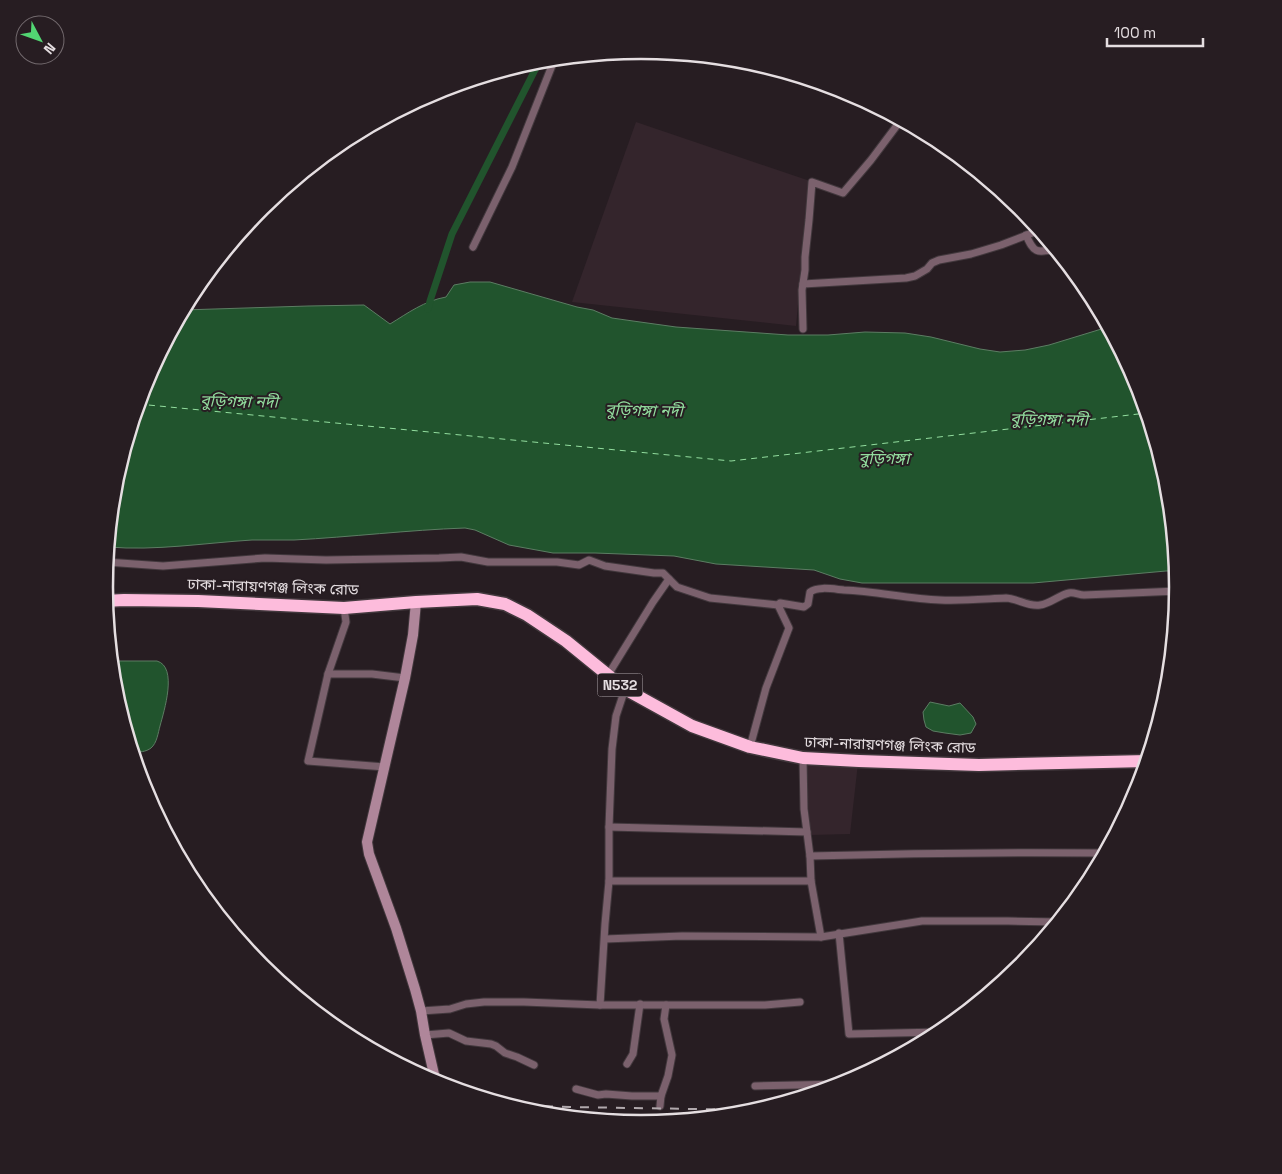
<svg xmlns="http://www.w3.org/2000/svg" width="1282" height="1174" font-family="'Space Grotesk','Noto Sans Bengali',sans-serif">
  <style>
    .built { fill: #34252c }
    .water { fill: #21542d; stroke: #5c7d63 }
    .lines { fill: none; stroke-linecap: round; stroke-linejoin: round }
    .canal { stroke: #21542d; stroke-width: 7 }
    .ferry { stroke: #93de9f; stroke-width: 1; stroke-dasharray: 6 5; stroke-linecap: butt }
    .street-casing { stroke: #42383d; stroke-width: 9 }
    .secondary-casing { stroke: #42383d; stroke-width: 12 }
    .highway-casing { stroke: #42383d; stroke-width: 15 }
    .street { stroke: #7b616d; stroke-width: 7 }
    .secondary { stroke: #af869a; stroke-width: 10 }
    .highway { stroke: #fdbcdc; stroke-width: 12 }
    .rail { stroke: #b1a9ad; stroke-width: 2; stroke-dasharray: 9 9; stroke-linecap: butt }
    .labels { text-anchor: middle; stroke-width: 4; stroke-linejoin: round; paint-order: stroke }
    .shield { fill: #271d22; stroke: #aca4a8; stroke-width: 1 }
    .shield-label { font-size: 14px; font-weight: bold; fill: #e5dee1 }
    .street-label { font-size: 15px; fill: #e5dee1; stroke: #271d22 }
    .water-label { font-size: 16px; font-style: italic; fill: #93de9f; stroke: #271d22 }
    .rim { fill: none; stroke: #e5dee1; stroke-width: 2.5 }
  </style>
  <rect width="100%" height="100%" fill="#271d22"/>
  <g class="built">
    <polygon points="636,122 810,181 796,326 572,302"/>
    <polygon points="806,760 858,763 850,834 810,835"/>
  </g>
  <g class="water">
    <path d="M470 282H490L577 307 593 310 612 318 633 321 676 327 788 335H828L865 332 905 333 931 337 980 349 1000 352 1025 350 1049 345 1108 327 1137 382 1168 483 1176 571H1166L1033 583H862L840 579 814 570 716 564 674 556 595 553H553L509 545 475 530 465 528C408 530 351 537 294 540 280 540 266 540 252 540 204 543 156 551 108 547L114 482 145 381 183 310 308 306 364 305 390 324C408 313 424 301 446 297L454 285Z"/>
    <path d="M111 661H157C178 667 164 711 160 726 158 733 157 743 151 748 146 752 139 752 133 753L114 691Z"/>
    <polygon points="930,702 949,706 960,703 973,717 976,724 971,733 960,735 945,733 933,731 926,727 924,720 923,712"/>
  </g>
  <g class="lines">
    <polyline class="canal" points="428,309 430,301 452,234 540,60"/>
    <polyline class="ferry" points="138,404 731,461 1147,413"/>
    <defs>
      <g id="street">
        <path d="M1026 235C1034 253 1036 253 1055 249"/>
        <polyline points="473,247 512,167 555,58"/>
        <polyline points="803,284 906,278 915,276 927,269 932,263 939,260 971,254 1001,245 1040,230"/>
        <polyline points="803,329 802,290 805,270 805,257 809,220 812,182 843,193 871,160 901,120"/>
        <polyline points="106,562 163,566 265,558 326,560 439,558 461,557 488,562 557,562 579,565 589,560 605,566 654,573 663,573 677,587 710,598 778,605"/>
        <polyline points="344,608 346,622 328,674 308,761 385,767"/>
        <polyline points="328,674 372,674 405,678"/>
        <polyline points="608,675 653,602 669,579"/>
        <path d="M750 747 766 688 789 628 778 605 780 603 804 607 808 604 810 592C818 586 833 589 844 590 876 591 908 599 940 600 962 601 984 599 1006 598 1019 599 1028 607 1040 605 1050 604 1059 595 1069 593 1074 592 1079 595 1084 595L1178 591"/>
        <polyline points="803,758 804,809 810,856 811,881 821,937"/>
        <polyline points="609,827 807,832"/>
        <path d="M810 856C908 853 1006 852 1105 853"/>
        <polyline points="609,881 811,881"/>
        <polyline points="839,933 849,1034 941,1032"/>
        <polyline points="605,939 682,936 821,937 922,921 1008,921 1057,922"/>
        <polyline points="600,1005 605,924 609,881 609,827 612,749 616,716 625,689"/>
        <polyline points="421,1011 450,1009 466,1004 484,1002 524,1002 600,1005 765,1005 800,1002"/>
        <polyline points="425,1035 449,1033 466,1041 491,1044 496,1046 505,1053 517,1057 534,1065"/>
        <polyline points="627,1064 633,1054 640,1004"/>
        <polyline points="755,1086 843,1084"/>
        <polyline points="576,1089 598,1095 606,1094 632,1096 661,1096"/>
        <polyline points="660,1106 661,1096 668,1076 672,1055 664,1019 666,1005"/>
      </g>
      <polyline id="secondary" points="416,602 413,635 405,678 367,842 369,854 396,928 415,989 421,1011 425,1035 436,1083"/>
      <polyline id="highway" points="105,601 124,600 198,601 344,608 416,602 477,599 505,604 527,615 566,641 625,689 692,726 750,747 803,758 859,761 979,765 1147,761"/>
    </defs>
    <use href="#street" class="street-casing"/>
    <use href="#secondary" class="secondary-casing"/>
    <use href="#highway" class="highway-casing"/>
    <use href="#street" class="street"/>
    <use href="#secondary" class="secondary"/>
    <use href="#highway" class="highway"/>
    <g class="rail">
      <polyline points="508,1105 570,1107 757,1110"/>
      <polyline points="614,1121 655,1123"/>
    </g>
  </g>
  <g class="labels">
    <rect class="shield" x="597.5" y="673.5" width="45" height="23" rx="4"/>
    <g class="shield-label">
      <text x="620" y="690">N532</text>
    </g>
    <g class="street-label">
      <text transform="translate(273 587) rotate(2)" y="5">ঢাকা-নারায়ণগঞ্জ লিংক রোড</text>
      <text transform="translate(890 745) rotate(2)" y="5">ঢাকা-নারায়ণগঞ্জ লিংক রোড</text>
    </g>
    <g class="water-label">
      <text transform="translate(239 401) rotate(1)" y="6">বুড়িগঙ্গা নদী</text>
      <text transform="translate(644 410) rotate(1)" y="6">বুড়িগঙ্গা নদী</text>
      <text transform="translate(1049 419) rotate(1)" y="6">বুড়িগঙ্গা নদী</text>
      <text x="884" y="464">বুড়িগঙ্গা</text>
    </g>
  </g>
  <path d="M0 0H1282V1174H0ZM113 587a528 528 0 1 1 1056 0a528 528 0 1 1-1056 0Z" fill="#271d22" fill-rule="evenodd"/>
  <path class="rim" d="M113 587a528 528 0 1 1 1056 0a528 528 0 1 1-1056 0Z"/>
  <g transform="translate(40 40) rotate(131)"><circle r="24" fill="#271d22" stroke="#736a6e"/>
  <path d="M0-4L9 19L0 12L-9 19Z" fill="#52d673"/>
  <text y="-8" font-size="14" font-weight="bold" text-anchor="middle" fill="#e5dee1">N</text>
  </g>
  <path d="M1107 38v8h96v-8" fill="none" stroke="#e5dee1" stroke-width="2.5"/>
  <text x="1114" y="38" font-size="15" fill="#e5dee1" stroke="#271d22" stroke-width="4" paint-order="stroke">100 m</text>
</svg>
